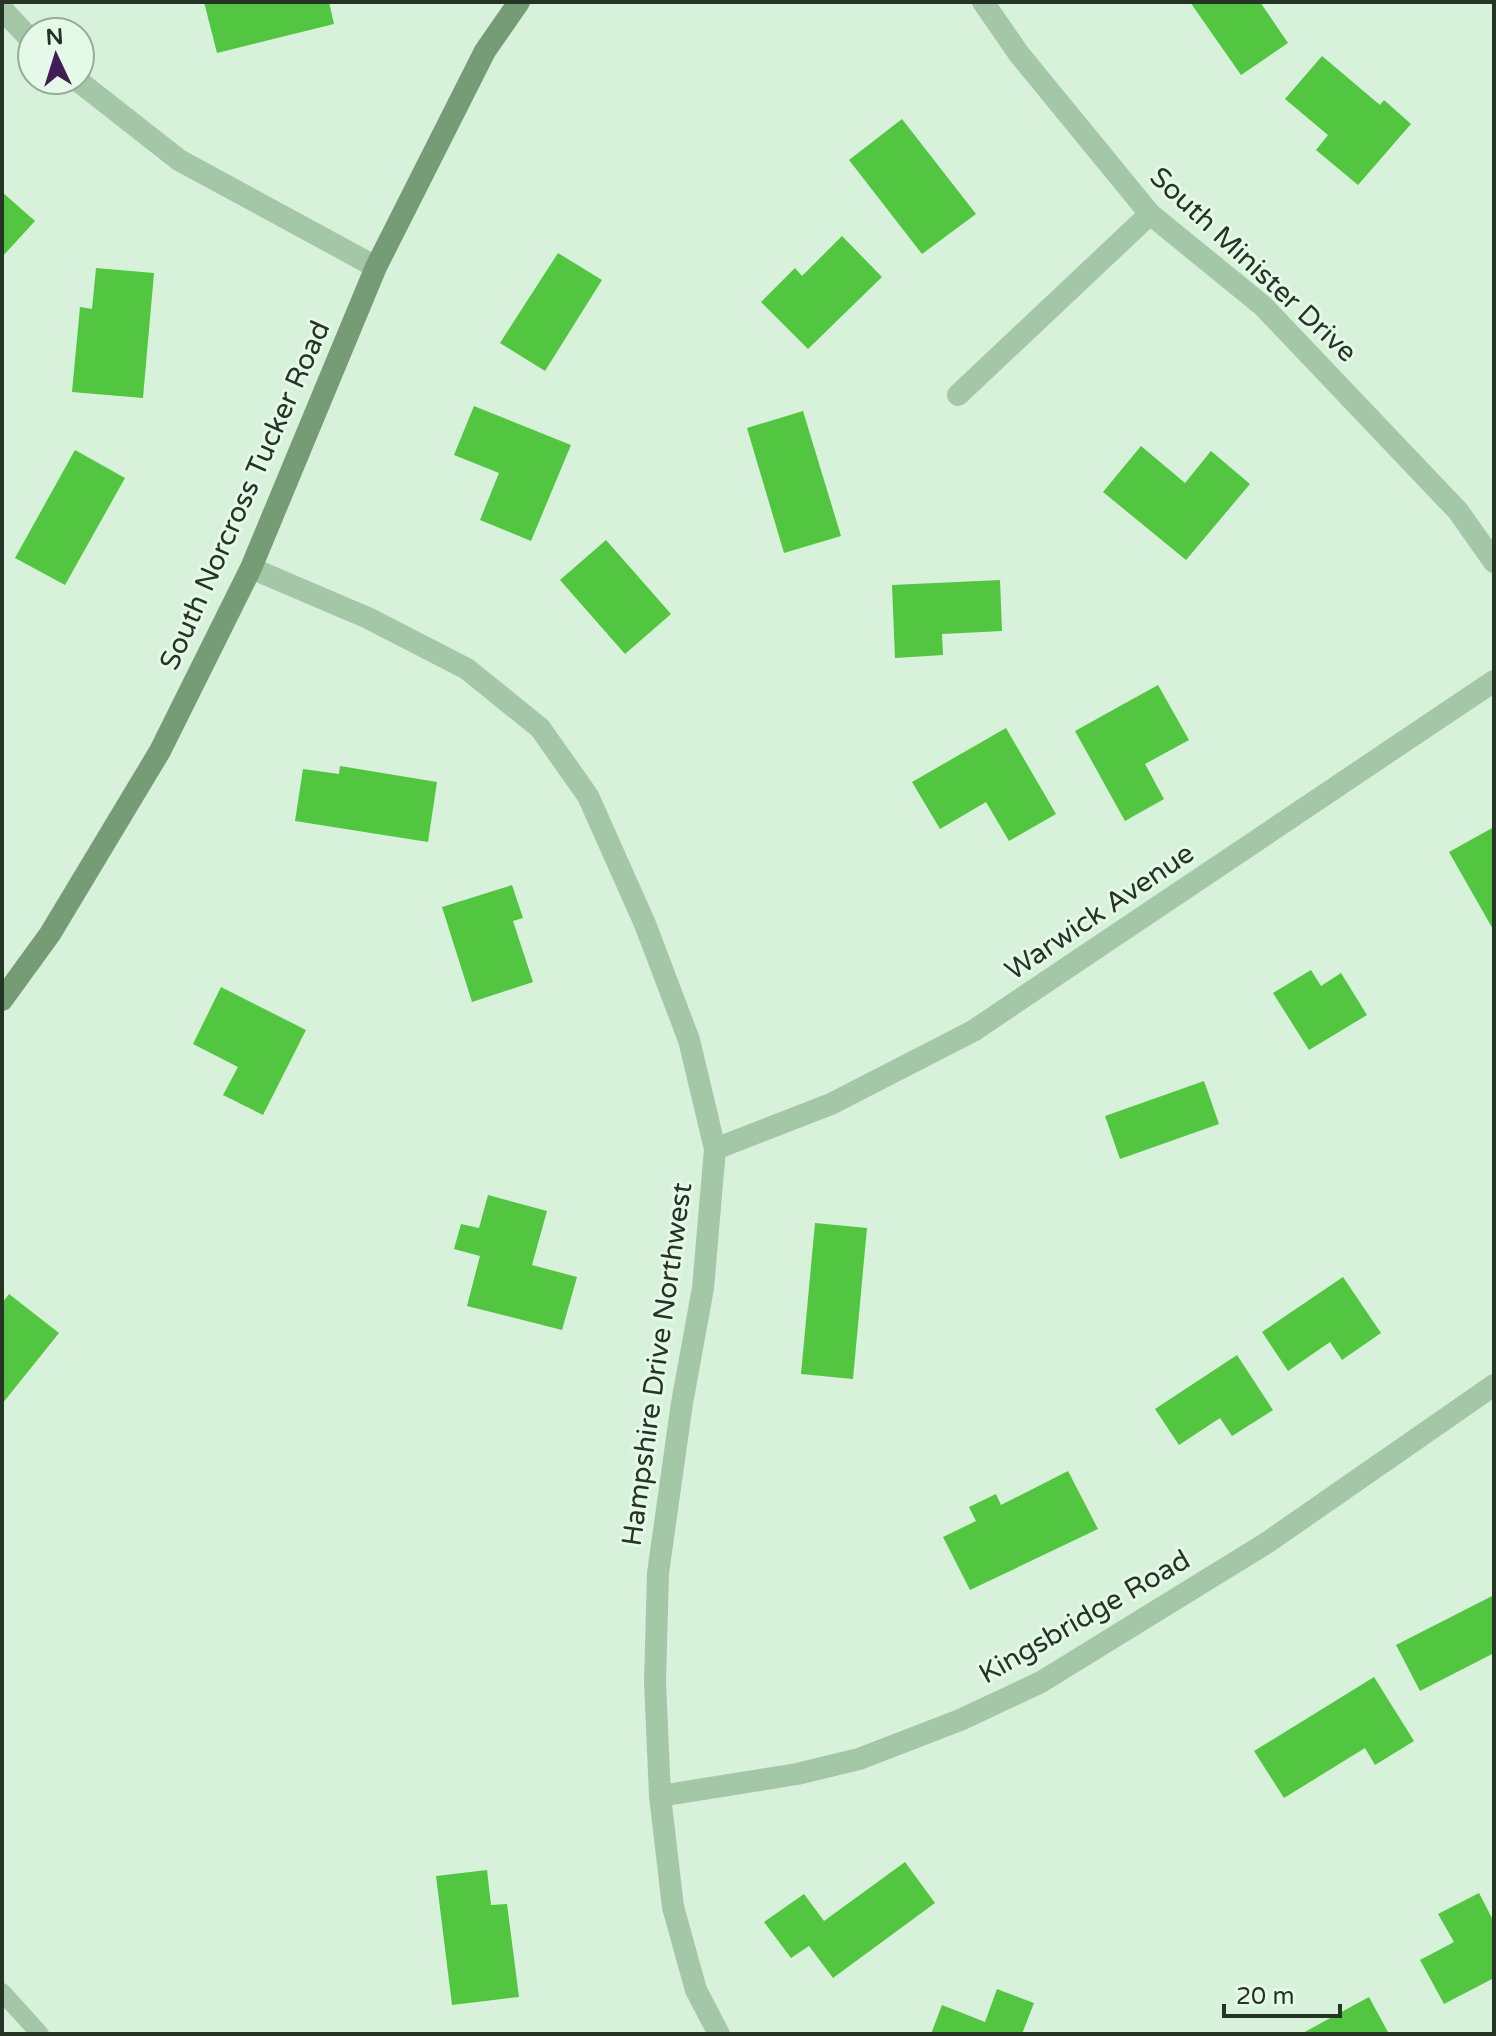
<svg xmlns="http://www.w3.org/2000/svg" width="1496" height="2036" font-family="'Varela Round',sans-serif">
  <style>
    .building { fill: #52c640 }
    .lines { fill: none; stroke-linecap: round; stroke-linejoin: round }
    .service { stroke: #a4c8a7; stroke-width: 18 }
    .minor { stroke: #a4c8a7; stroke-width: 22 }
    .secondary { stroke: #769c75; stroke-width: 22 }
    .labels { text-anchor: middle; stroke-width: 6; stroke-linejoin: round; paint-order: stroke }
    .street-label { font-size: 28px; fill: #263426; stroke: #e4f9e7 }
  </style>
  <rect width="100%" height="100%" fill="#d8f1db"/>
  <g class="building">
    <polygon points="204,2 329,2 334,24 217,53"/>
    <polygon points="1190,2 1260,2 1288,43 1241,75"/>
    <polygon points="1322,56 1380,105 1384,100 1411,124 1358,185 1316,150 1328,135 1285,99"/>
    <polygon points="902,119 976,214 922,254 849,160"/>
    <polygon points="2,192 35,221 2,257"/>
    <polygon points="842,236 882,277 808,349 761,302 795,268 802,276"/>
    <polygon points="558,253 602,280 545,371 500,343"/>
    <polygon points="96,268 154,273 143,398 72,392 80,307 92,309"/>
    <polygon points="474,406 571,445 531,541 480,520 499,473 454,455"/>
    <polygon points="803,411 841,536 784,553 747,428"/>
    <polygon points="1141,446 1185,483 1211,451 1250,484 1186,560 1103,492"/>
    <polygon points="75,450 125,478 65,585 15,558"/>
    <polygon points="606,540 671,614 625,654 560,580"/>
    <polygon points="1000,580 1002,631 942,634 943,655 895,658 892,585"/>
    <polygon points="1158,685 1189,740 1145,764 1164,799 1125,821 1075,731"/>
    <polygon points="1006,728 1056,814 1009,841 986,802 940,829 912,782"/>
    <polygon points="340,766 437,782 428,842 295,821 303,769 339,774"/>
    <polygon points="1494,827 1494,931 1449,852"/>
    <polygon points="512,885 523,918 513,921 533,982 472,1002 442,907"/>
    <polygon points="1311,970 1321,986 1341,973 1367,1015 1309,1050 1273,993"/>
    <polygon points="221,987 306,1030 263,1115 223,1095 238,1067 193,1044"/>
    <polygon points="1204,1081 1219,1124 1120,1159 1105,1116"/>
    <polygon points="488,1195 547,1211 532,1265 577,1277 562,1330 467,1306 480,1256 454,1249 461,1224 479,1228"/>
    <polygon points="815,1223 867,1228 853,1379 801,1374"/>
    <polygon points="1343,1277 1381,1333 1342,1360 1330,1342 1288,1371 1262,1332"/>
    <polygon points="9,1294 59,1333 2,1404 2,1303"/>
    <polygon points="1237,1355 1273,1410 1232,1436 1220,1418 1179,1445 1155,1409"/>
    <polygon points="1068,1471 1098,1529 970,1590 943,1537 976,1521 969,1507 996,1494 1001,1505"/>
    <polygon points="1494,1595 1494,1653 1420,1691 1396,1645"/>
    <polygon points="1374,1677 1414,1741 1375,1765 1365,1748 1284,1798 1254,1751"/>
    <polygon points="905,1862 935,1903 833,1978 809,1946 791,1958 764,1922 804,1894 824,1921"/>
    <polygon points="487,1870 491,1905 507,1904 519,1997 452,2005 436,1876"/>
    <polygon points="1479,1893 1494,1922 1494,1978 1444,2004 1420,1960 1454,1942 1438,1914"/>
    <polygon points="997,1989 1034,2003 1022,2034 931,2034 942,2005 985,2022"/>
    <polygon points="1369,1997 1389,2034 1301,2034"/>
  </g>
  <g class="lines">
    <polyline class="service" points="2,1992 40,2034"/>
    <g class="minor">
      <polyline points="983,2 1019,54 1150,214 1263,306 1458,511 1494,562"/>
      <polyline points="2,9 32,41"/>
      <polyline points="77,80 179,160 376,267"/>
      <polyline points="958,395 1150,214"/>
      <polyline points="251,568 368,618 467,669 540,728 588,796 645,924 689,1040 715,1149 703,1288 682,1403 658,1573 655,1682 660,1796 673,1907 696,1990 719,2034"/>
      <polyline points="715,1149 831,1104 973,1031 1494,681"/>
      <polyline points="660,1796 797,1774 859,1759 960,1720 1041,1682 1268,1542 1494,1385"/>
    </g>
    <polyline class="secondary" points="2,1000 50,934 160,751 251,568 376,267 485,51 519,2"/>
  </g>
  <g class="labels">
    <g class="street-label">
      <text transform="translate(1254 264) rotate(43)" y="10">South Minister Drive</text>
      <text transform="translate(244 495) rotate(-66)" y="10">South Norcross Tucker Road</text>
      <text transform="translate(1099 911) rotate(-34)" y="10">Warwick Avenue</text>
      <text transform="translate(656 1364) rotate(-82)" y="10">Hampshire Drive Northwest</text>
      <text transform="translate(1084 1616) rotate(-30)" y="10">Kingsbridge Road</text>
    </g>
  </g>
  <rect width="1496" height="2036" fill="none" stroke="#263426" stroke-width="8"/>
  <g transform="translate(56 56) rotate(356)"><circle r="38" fill="#e4f9e7" stroke="#98aa9a" stroke-width="2"/>
  <path d="M0-6L14 30L0 20L-14 30Z" fill="#431c55"/>
  <text y="-12" font-size="22" font-weight="bold" text-anchor="middle" fill="#263426">N</text>
  </g>
  <path d="M1224 2004v12h116v-12" fill="none" stroke="#263426" stroke-width="4"/>
  <text x="1236" y="2004" font-size="24" fill="#263426" stroke="#e4f9e7" stroke-width="6" paint-order="stroke">20 m</text>
</svg>
